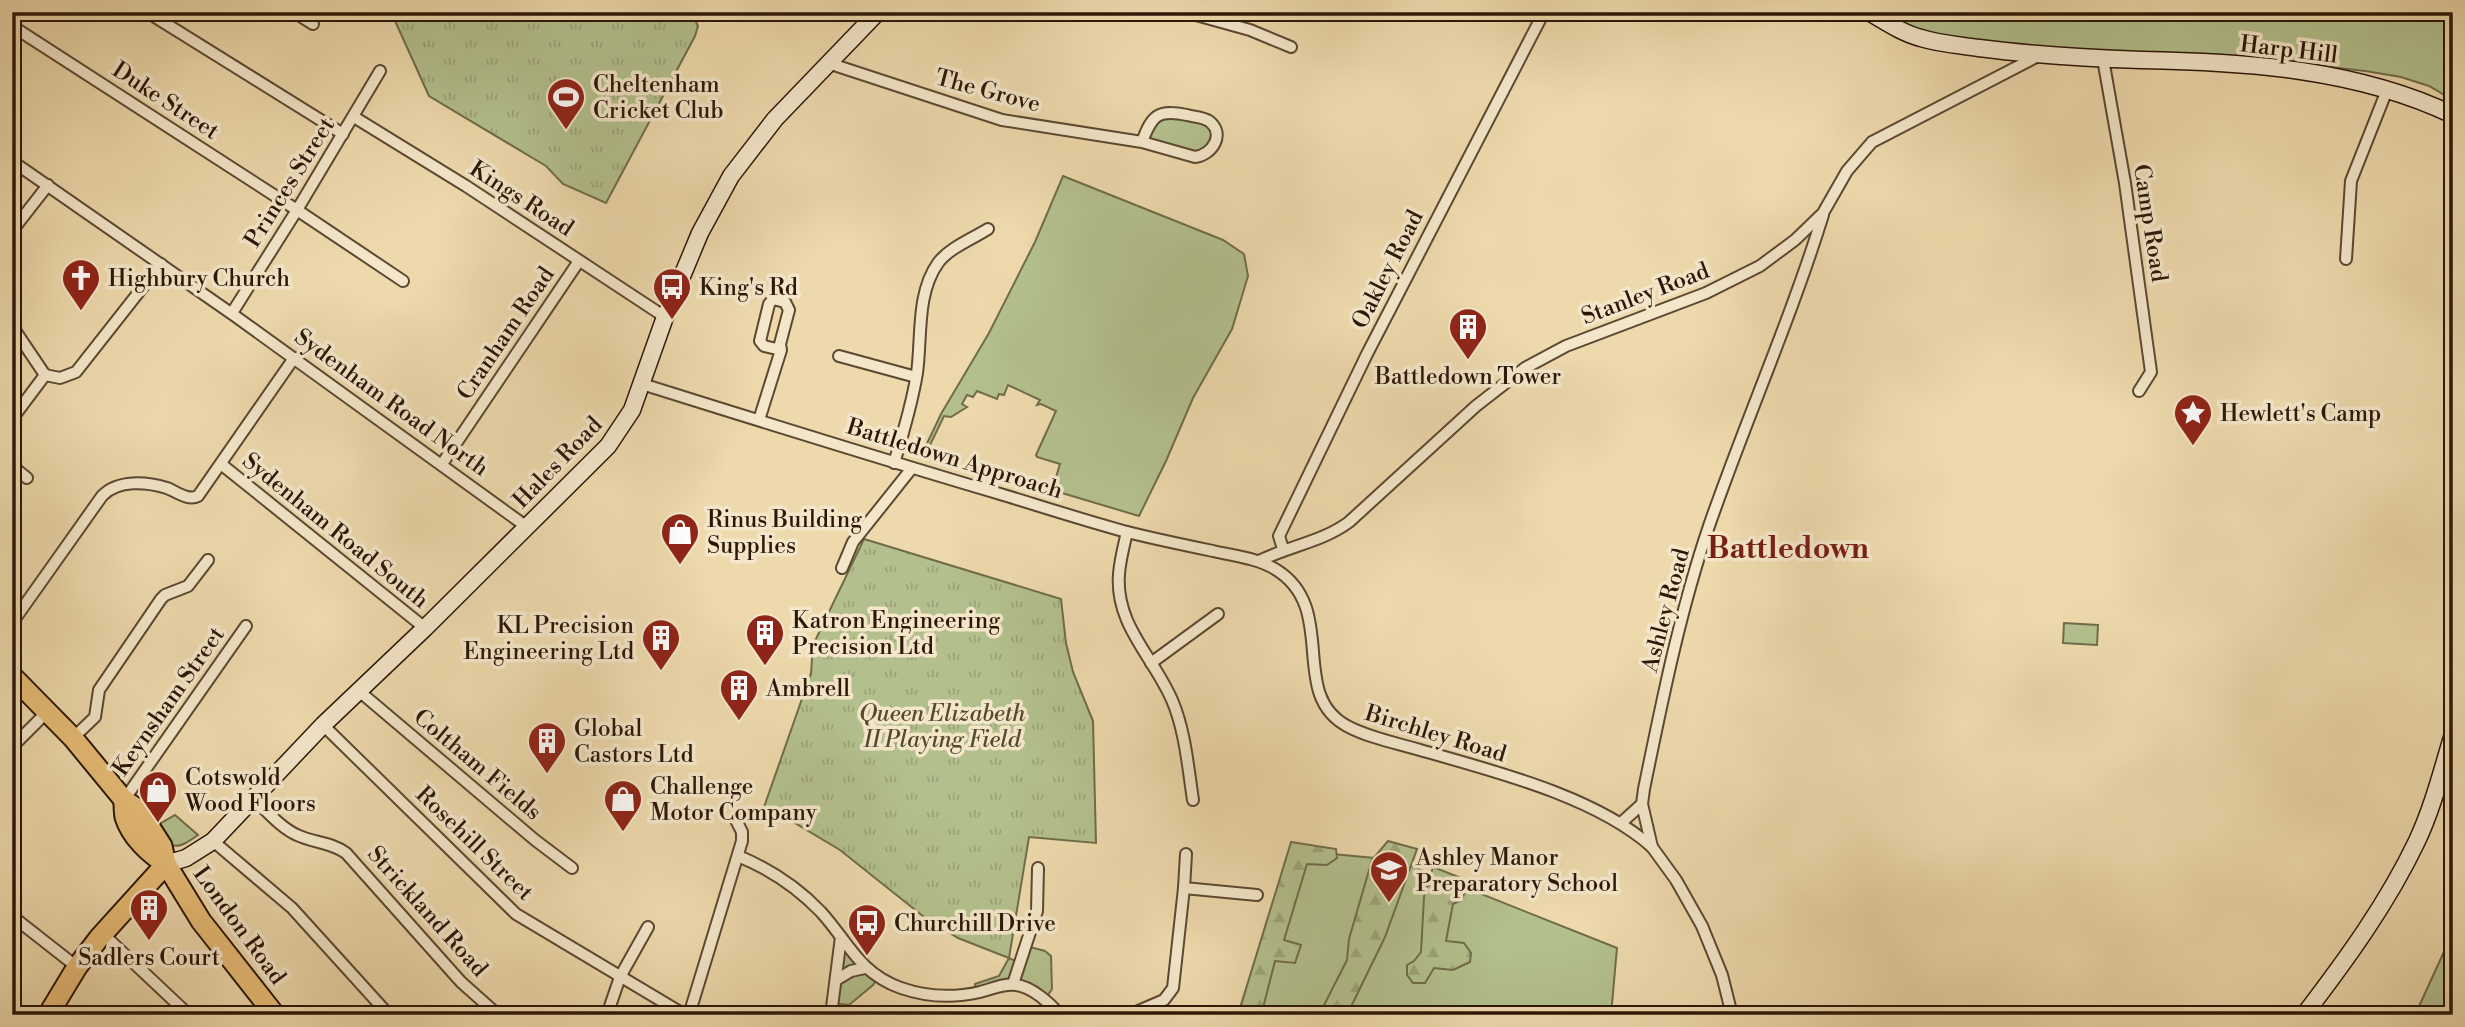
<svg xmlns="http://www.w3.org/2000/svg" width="2465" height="1027" font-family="'Libre Bodoni',serif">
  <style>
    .grass { fill: #b3c08d; stroke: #706c4a; stroke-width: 2 }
    .forest { fill: url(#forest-firs); stroke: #706c4a; stroke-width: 2 }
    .park { fill: url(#park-tufts); stroke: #706c4a; stroke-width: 2 }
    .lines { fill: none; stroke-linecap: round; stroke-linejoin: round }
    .street-casing { stroke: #5c4831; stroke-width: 14 }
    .secondary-casing { stroke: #2c1708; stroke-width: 19 }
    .highway-casing { stroke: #2c1708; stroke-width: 23 }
    .street { stroke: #f3e6c9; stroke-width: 10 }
    .secondary { stroke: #f3e6c9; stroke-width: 16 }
    .highway { stroke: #e6bc76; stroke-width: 19 }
    .labels { text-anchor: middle; stroke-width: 7; stroke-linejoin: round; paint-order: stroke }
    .street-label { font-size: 23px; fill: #2c1708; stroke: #f3e6c9 }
    .poi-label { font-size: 23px; fill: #2c1708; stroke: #f3e6c9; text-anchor: start }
    .park-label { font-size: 23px; font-style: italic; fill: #544a30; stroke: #f3e6c9 }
    .district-label { font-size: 30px; font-weight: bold; fill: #7a1f14; stroke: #f3e6c9 }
  </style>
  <defs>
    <pattern id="forest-firs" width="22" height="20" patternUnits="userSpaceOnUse" patternTransform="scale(1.75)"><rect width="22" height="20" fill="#b3c08d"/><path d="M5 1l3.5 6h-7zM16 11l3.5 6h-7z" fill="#9aa478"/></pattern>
    <pattern id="park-tufts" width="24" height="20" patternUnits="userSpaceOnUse" patternTransform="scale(1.75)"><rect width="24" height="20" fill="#b3c08d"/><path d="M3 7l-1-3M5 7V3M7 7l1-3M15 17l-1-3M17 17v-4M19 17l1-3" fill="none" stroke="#9aa478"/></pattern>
  </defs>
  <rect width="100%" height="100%" fill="#edd9ac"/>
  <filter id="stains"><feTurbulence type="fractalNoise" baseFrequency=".00286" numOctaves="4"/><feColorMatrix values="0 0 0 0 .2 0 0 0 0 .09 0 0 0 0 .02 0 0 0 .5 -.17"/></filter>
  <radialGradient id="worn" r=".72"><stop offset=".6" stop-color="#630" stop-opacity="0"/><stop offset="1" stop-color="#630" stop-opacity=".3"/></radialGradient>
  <g class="grass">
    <polygon points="1883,12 2453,12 2453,100 2429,86 2401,77 2365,71 2223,55 2050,50 1922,33"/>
    <polygon points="1157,116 1206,120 1216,135 1203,156 1142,142"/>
    <polygon points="1063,176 1223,240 1244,254 1248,276 1232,329 1193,398 1166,461 1139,516 1052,490 1060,464 1037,457 1036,455 1056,411 1041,404 1037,405 1040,400 1008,385 1004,395 999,394 997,399 977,391 973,397 967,395 962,404 967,407 951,417 944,416 929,447 935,450 934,452 921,456 941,414 989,333 1035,242"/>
    <polygon points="2064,623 2098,625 2097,645 2063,643"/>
    <path d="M175 815 198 835C174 852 172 849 156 826Z"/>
    <polygon points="1290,850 1396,860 1617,948 1611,1015 1238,1015"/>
    <polygon points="2453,932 2453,1015 2415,1015"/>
    <polygon points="841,937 878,977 873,985 849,1005 833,1003"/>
    <polygon points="1026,946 1045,951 1051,956 1052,989 1044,1001 1023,986 976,993 975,984 999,976 1009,958 1020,963"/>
  </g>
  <g class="forest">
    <polygon points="1388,841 1417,849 1385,937 1347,1015 1319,1015 1347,960 1349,939 1372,860"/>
    <polygon points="1291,842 1336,849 1337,858 1327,865 1307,864 1284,940 1301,945 1295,963 1275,961 1262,1012 1264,1015 1238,1015"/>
    <polygon points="1433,867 1469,881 1462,900 1453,904 1446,941 1464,943 1471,953 1470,962 1453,970 1434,968 1425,983 1413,983 1407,975 1407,965 1414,961 1421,952 1424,897"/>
  </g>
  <g class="park">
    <polygon points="391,12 685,12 694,18 698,26 695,36 606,203 563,184 546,166 429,96"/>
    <polygon points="864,539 1061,599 1066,643 1073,672 1093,721 1096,843 1029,837 1009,958 958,938 924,917 840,850 793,822 763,810 811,673 813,645"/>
  </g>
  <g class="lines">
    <defs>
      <g id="street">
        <polyline points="147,12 343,134"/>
        <polyline points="294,12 313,24"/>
        <polyline points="1185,12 1250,30 1291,47"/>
        <polyline points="12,26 297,210 403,281"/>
        <polyline points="2103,59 2125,183 2151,372 2139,391"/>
        <path d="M828 63 1002 120 1142 142 1195 157C1212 155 1226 134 1209 121 1203 117 1194 117 1187 115 1158 109 1152 115 1142 142"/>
        <polyline points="354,117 466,186 665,317"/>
        <polyline points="12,161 235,316 527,527"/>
        <polyline points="12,231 48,185"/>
        <polyline points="2346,259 2351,181 2387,90"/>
        <polyline points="232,313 297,210 380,71"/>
        <polyline points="12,326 45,375"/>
        <polyline points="839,356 916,377"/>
        <polyline points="45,375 60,378 76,372 161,264"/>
        <path d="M642 384C760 421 878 458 997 493 1040 506 1083 520 1127 532 1155 539 1184 545 1213 551 1234 556 1257 558 1275 569 1340 608 1287 694 1347 726 1369 738 1397 743 1420 750 1493 771 1595 796 1652 847"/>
        <polyline points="12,419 45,375"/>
        <polyline points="759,420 781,350 780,344 789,310 785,302 773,299 769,304 760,341 764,346 781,350"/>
        <path d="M894 463C903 434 912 404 917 373 922 337 916 294 938 263 949 248 972 239 988 229"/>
        <polyline points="221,464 425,628"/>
        <polyline points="442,464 579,261"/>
        <polyline points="12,466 27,478"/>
        <path d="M1127 532C1124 545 1120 560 1119 574 1115 625 1153 656 1172 700 1185 730 1188 767 1193 800"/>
        <polyline points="1283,549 1279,536 1367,354 1544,12"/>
        <path d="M1259 561C1289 546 1322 542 1349 522L1476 406 1525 368 1566 346 1706 293 1760 266 1795 240 1823 213 1847 171 1872 142 2038 56"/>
        <polyline points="842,568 853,542 912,468"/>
        <path d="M12 623 102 496C118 479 147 482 167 488 177 492 188 501 198 496L294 358"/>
        <polyline points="1151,663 1218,614"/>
        <polyline points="359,691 535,840 572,868"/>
        <polyline points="323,725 516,914 685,1015"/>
        <polyline points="73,738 95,717 99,690 161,599 165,595 188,586 208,560"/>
        <polyline points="12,747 48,711"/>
        <path d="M254 799C267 811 281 828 297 835 314 843 331 842 346 853L461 982 498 1015"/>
        <polyline points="124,800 246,626"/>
        <polyline points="1621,823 1642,804"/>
        <polyline points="213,841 292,908 389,1015"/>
        <path d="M738 856C770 869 797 887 821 912 849 943 859 973 901 988 927 997 954 998 980 992 992 989 1004 983 1016 985 1032 987 1050 1003 1060 1015"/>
        <polyline points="1184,888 1186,854"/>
        <polyline points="12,916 77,967"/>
        <polyline points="103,934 189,1015"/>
        <polyline points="836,980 851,971 865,968"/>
        <polyline points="1013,984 1037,911 1038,868"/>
        <polyline points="607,1015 620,977 648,927"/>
        <polyline points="689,1015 742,841 742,832 736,820"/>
        <polyline points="831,1015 841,937"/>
        <polyline points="1129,1015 1164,1000 1173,988 1184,888 1257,895"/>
        <path d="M1732 1015 1722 975 1702 926 1676 880 1652 847 1642 804 1644 789C1662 701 1680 611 1709 526 1745 422 1790 321 1823 215"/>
      </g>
      <g id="secondary">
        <path d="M1869 12C1886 22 1902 33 1921 38 1940 44 1959 45 1979 48 2033 55 2087 58 2142 60 2247 62 2357 69 2453 115"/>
        <polyline points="166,864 186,858 213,841 323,725 425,628 608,446 632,410 665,317 700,233 731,176 775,119 878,12"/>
        <path d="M2304 1015C2346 960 2387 904 2417 841 2433 807 2442 770 2453 734"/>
      </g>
      <g id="highway">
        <polyline points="12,676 73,738 124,800 139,810 162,846 166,864 201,921 275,1015"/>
        <path d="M124 800C124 805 124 812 125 817 131 837 150 854 166 864"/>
        <polyline points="48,1015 77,967 99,938 166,864"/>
      </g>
    </defs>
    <use href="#street" class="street-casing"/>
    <use href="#secondary" class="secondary-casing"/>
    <use href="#highway" class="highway-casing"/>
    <use href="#street" class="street"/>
    <use href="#secondary" class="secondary"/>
    <use href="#highway" class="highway"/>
  </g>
  <defs>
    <symbol id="stadium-pin" viewBox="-11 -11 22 30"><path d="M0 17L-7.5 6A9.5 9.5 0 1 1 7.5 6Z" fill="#8f2418" stroke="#f3e6c9"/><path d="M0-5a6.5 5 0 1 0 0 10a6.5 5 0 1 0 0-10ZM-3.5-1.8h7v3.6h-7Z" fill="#fff"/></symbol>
    <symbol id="church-pin" viewBox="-11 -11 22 30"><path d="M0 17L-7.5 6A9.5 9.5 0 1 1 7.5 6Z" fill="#8f2418" stroke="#f3e6c9"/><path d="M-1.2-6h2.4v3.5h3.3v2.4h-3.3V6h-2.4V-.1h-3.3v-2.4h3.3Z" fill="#fff"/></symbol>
    <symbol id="bus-pin" viewBox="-11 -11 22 30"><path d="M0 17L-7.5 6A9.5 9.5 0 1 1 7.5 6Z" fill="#8f2418" stroke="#f3e6c9"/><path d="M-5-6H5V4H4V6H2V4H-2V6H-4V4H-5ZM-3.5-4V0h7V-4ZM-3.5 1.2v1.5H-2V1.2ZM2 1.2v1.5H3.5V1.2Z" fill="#fff"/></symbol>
    <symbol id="building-pin" viewBox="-11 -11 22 30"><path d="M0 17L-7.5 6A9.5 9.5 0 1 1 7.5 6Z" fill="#8f2418" stroke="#f3e6c9"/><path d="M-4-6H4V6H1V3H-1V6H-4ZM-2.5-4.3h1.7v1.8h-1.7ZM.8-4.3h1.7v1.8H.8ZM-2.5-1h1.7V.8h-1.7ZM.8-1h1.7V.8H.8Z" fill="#fff"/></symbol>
    <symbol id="sight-pin" viewBox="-11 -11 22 30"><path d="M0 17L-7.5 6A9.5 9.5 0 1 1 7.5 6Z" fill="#8f2418" stroke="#f3e6c9"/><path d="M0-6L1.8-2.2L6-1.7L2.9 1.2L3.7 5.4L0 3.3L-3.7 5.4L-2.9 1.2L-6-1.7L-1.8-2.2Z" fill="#fff"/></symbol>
    <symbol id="shop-pin" viewBox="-11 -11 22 30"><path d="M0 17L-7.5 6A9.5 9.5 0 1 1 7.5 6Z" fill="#8f2418" stroke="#f3e6c9"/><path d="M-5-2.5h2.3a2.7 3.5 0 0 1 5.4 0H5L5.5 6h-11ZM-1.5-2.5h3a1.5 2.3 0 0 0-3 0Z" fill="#fff"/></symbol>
    <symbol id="school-pin" viewBox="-11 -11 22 30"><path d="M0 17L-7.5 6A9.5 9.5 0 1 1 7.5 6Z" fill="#8f2418" stroke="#f3e6c9"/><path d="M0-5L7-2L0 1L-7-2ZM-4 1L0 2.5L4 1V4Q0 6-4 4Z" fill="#fff"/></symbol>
  </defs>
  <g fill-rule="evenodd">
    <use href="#stadium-pin" x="544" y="75" width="44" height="60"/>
    <use href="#church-pin" x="59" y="256" width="44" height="60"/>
    <use href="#bus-pin" x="650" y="265" width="44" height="60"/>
    <use href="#building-pin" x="1446" y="305" width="44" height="60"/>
    <use href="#sight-pin" x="2171" y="391" width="44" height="60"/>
    <use href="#shop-pin" x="658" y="510" width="44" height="60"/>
    <use href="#building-pin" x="743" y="611" width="44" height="60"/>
    <use href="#building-pin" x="639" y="616" width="44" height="60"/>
    <use href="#building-pin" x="717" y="666" width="44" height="60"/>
    <use href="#building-pin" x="525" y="719" width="44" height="60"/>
    <use href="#shop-pin" x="136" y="768" width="44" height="60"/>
    <use href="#shop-pin" x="601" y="777" width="44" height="60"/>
    <use href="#school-pin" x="1367" y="848" width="44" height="60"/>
    <use href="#building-pin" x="127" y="886" width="44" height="60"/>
    <use href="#bus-pin" x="845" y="901" width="44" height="60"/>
  </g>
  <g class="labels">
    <g class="street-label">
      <text transform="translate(2289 49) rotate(7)" y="8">Harp Hill</text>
      <text transform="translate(988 90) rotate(15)" y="8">The Grove</text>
      <text transform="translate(166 100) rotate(33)" y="8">Duke Street</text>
      <text transform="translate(289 182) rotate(-58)" y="8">Princes Street</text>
      <text transform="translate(522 198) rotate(33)" y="8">Kings Road</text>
      <text transform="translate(2151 223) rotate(81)" y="8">Camp Road</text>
      <text transform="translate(1387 269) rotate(-63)" y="8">Oakley Road</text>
      <text transform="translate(1645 293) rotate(-21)" y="8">Stanley Road</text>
      <text transform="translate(505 333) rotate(-56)" y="8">Cranham Road</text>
      <text transform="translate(392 402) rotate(36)" y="8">Sydenham Road North</text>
      <text transform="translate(955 458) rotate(17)" y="8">Battledown Approach</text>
      <text transform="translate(557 462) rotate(-46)" y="8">Hales Road</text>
      <text transform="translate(336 530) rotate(39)" y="8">Sydenham Road South</text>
      <text transform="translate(1665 610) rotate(-75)" y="8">Ashley Road</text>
      <text transform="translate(168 701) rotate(-55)" y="8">Keynsham Street</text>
      <text transform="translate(1436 733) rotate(17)" y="8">Birchley Road</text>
      <text transform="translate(478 764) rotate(40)" y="8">Coltham Fields</text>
      <text transform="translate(475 843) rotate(44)" y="8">Rosehill Street</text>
      <text transform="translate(428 911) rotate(48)" y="8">Strickland Road</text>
      <text transform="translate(240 925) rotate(54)" y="8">London Road</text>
    </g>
    <g class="poi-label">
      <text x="593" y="92">Cheltenham<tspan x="593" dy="26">Cricket Club</tspan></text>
      <text x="108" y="286">Highbury Church</text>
      <text x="699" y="295">King's Rd</text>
      <text x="1468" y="384" text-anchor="middle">Battledown Tower</text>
      <text x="2220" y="421">Hewlett's Camp</text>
      <text x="707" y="527">Rinus Building<tspan x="707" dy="26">Supplies</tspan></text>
      <text x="792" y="628">Katron Engineering<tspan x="792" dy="26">Precision Ltd</tspan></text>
      <text x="634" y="633" text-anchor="end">KL Precision<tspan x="634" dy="26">Engineering Ltd</tspan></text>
      <text x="766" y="696">Ambrell</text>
      <text x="574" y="736">Global<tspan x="574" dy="26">Castors Ltd</tspan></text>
      <text x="185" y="785">Cotswold<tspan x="185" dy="26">Wood Floors</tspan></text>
      <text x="650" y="794">Challenge<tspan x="650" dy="26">Motor Company</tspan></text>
      <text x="1416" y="865">Ashley Manor<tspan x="1416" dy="26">Preparatory School</tspan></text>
      <text x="894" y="931">Churchill Drive</text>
      <text x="149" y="965" text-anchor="middle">Sadlers Court</text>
    </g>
    <g class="park-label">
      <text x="942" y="721">Queen Elizabeth<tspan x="942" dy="26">II Playing Field</tspan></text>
    </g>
    <g class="district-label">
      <text x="1788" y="558">Battledown</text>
    </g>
  </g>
  <rect width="2465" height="1027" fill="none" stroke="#edd9ac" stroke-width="42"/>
  <rect x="14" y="14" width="2437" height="999" fill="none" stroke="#2c1708" stroke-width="3.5"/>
  <rect x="21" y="21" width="2423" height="985" fill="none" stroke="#2c1708" stroke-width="2"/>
  <rect width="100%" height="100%" filter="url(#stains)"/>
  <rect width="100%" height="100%" fill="url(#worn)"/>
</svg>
